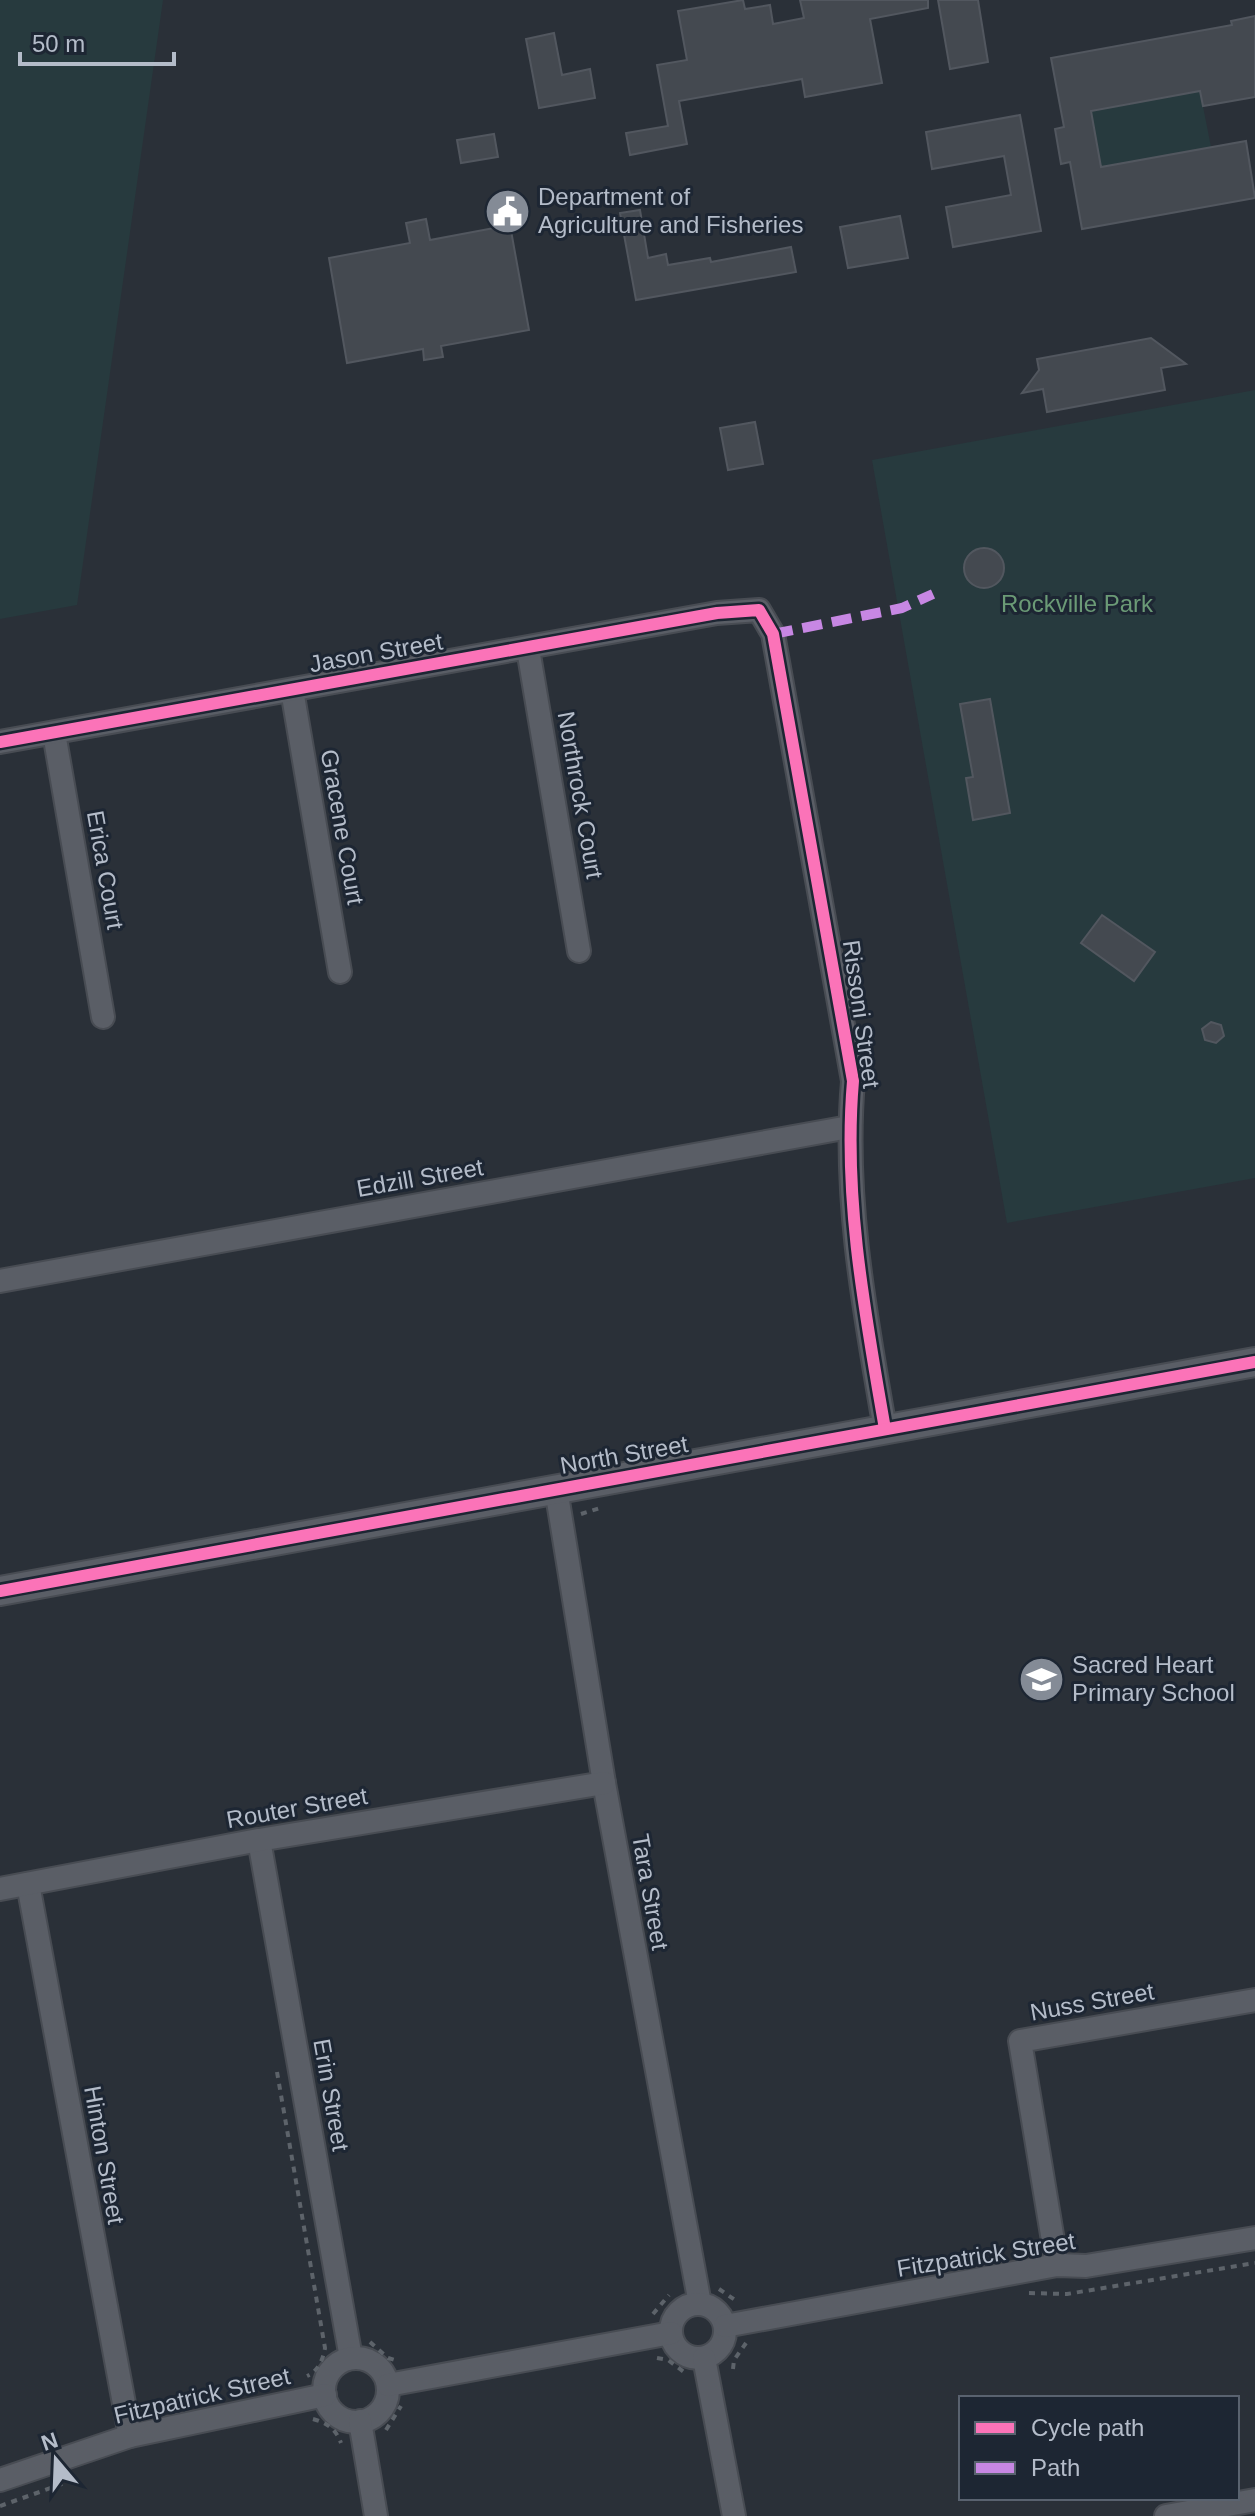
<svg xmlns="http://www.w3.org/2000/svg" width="1255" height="2516" font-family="Helvetica,sans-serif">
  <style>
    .green { fill: #273a3e }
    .building { fill: #444950; stroke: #52575f; stroke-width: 2 }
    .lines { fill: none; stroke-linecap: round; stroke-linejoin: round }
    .minor-casing { stroke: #484c53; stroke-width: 26 }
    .tertiary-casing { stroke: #484c53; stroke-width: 32 }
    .path { stroke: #5d636a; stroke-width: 4; stroke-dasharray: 6 6; stroke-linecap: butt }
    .minor { stroke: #5a5e66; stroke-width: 22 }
    .tertiary { stroke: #5a5e66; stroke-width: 28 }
    .quiet { stroke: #c787e3; stroke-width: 10; stroke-dasharray: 20 10; stroke-linecap: butt }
    .cycleway-casing { stroke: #1d2633; stroke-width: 17 }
    .cycleway { stroke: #fb73b8; stroke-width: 12 }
    .labels { text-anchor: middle; stroke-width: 6; stroke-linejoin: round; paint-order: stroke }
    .poi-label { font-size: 24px; fill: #b4bcc9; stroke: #1d2633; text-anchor: start }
    .park-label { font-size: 24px; fill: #6b9a76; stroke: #1d2633 }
    .street-label { font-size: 24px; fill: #b4bcc9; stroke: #1d2633 }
  </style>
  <rect width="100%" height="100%" fill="#2a3038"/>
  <g class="green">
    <polygon points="0,0 163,0 77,605 0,619"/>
    <polygon points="1200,91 1211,147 1101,167 1091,111"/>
    <polygon points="1255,390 1255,1178 1007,1223 872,460"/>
  </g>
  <g class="building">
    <polygon points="743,0 745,9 770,5 773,24 804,18 800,0 928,0 928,8 870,19 882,83 805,97 802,79 679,101 687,144 630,155 626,133 668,126 657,65 687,60 678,11"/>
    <polygon points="938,0 978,0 988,62 950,69"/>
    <polygon points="1255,16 1255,97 1203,106 1200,91 1091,111 1101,167 1246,141 1255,198 1082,229 1070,162 1061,164 1055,129 1064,127 1051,58 1232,25 1231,21"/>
    <polygon points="554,33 562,75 590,69 595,98 539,108 526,39"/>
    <polygon points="1020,115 1041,231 953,247 946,207 1011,195 1004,156 932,169 926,132"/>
    <polygon points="494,134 498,157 461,163 457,140"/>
    <polygon points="640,210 648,258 666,254 668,265 710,258 711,262 791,247 796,272 636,300 620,213"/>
    <polygon points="900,216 908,258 848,268 840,227"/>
    <polygon points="426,219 430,240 510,225 529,330 441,346 443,357 424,360 423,349 347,363 329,258 410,243 406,223"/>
    <polygon points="1151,338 1186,364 1161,368 1165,390 1047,412 1043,389 1022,393 1039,370 1037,359"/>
    <polygon points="755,422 763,464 728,470 720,428"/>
    <circle cx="984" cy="568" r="20"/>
    <polygon points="990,699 1010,813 973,820 966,778 973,777 960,704"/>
    <polygon points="1102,915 1155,952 1134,981 1081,943"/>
    <polygon points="1211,1022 1221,1025 1224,1036 1216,1043 1205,1040 1202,1029"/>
  </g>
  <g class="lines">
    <defs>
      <g id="minor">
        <polyline points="528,649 579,951"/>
        <polyline points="292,690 340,972"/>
        <polyline points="54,733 103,1017"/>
        <path d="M0 742 717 613 759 610 773 634 853 1081C843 1197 865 1314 885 1429"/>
        <polyline points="0,1281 849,1127"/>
        <polyline points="556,1489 604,1783 700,2304"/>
        <polyline points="259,1840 351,2358"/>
        <polyline points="28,1884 130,2436"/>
        <polyline points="0,1889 259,1840 604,1783"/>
        <polyline points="1057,2265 1020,2041 1255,2000"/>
        <circle cx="698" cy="2331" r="27"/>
        <polyline points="725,2326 1057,2265 1086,2266 1255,2238"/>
        <polyline points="704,2358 734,2516"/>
        <circle cx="356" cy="2390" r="32"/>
        <polyline points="388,2385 671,2333"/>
        <polyline points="360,2421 376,2516"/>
        <polyline points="0,2480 130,2436 325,2395"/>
        <polyline points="1166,2516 1255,2500"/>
      </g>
      <polyline id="tertiary" points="0,1591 1255,1362"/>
    </defs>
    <use href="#minor" class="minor-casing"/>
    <use href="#tertiary" class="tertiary-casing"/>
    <g class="path">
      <polyline points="581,1514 603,1507"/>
      <path d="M277 2072 325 2348C323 2360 318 2371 307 2376"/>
      <polyline points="719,2289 738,2302"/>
      <polyline points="1029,2293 1067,2294 1255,2263"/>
      <polyline points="653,2314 669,2295"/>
      <polyline points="370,2342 388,2358 398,2361"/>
      <polyline points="657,2358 668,2360 684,2372"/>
      <polyline points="733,2369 734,2360 746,2343"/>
      <path d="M313 2419C327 2423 336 2429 341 2443"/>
      <polyline points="386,2430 401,2406"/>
      <polyline points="0,2506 65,2483"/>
    </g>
    <use href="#minor" class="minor"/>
    <use href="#tertiary" class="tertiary"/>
    <polyline class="quiet" points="773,634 902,608 933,594"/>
    <defs>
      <g id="cycleway">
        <path d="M0 742 717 613 759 610 773 634 853 1081C843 1197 865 1314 885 1429"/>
        <polyline points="0,1591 1255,1362"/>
      </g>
    </defs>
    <use href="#cycleway" class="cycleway-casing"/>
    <use href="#cycleway" class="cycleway"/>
  </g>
  <defs>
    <symbol id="civic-disc" viewBox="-11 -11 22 22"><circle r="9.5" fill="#848b96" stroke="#1d2633"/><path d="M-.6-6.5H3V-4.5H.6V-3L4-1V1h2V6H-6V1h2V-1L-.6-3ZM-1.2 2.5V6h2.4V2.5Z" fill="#fff"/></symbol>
    <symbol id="school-disc" viewBox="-11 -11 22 22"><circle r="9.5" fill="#848b96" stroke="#1d2633"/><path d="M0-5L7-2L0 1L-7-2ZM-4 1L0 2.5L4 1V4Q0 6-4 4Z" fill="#fff"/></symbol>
  </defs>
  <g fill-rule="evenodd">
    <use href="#civic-disc" x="482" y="186" width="51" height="51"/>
    <use href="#school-disc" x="1016" y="1654" width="51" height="51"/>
  </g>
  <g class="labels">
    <g class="poi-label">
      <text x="538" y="205">Department of<tspan x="538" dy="28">Agriculture and Fisheries</tspan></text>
      <text x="1072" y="1673">Sacred Heart<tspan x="1072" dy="28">Primary School</tspan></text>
    </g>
    <g class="park-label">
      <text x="1077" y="612">Rockville Park</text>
    </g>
    <g class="street-label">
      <text transform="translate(376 653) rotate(-10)" y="8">Jason Street</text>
      <text transform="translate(580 795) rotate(80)" y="8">Northrock Court</text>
      <text transform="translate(342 827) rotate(80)" y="8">Gracene Court</text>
      <text transform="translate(105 870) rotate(80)" y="8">Erica Court</text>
      <text transform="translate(861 1014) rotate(82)" y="8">Rissoni Street</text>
      <text transform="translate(420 1178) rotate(-10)" y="8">Edzill Street</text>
      <text transform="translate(624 1455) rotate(-10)" y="8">North Street</text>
      <text transform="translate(297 1808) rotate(-10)" y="8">Router Street</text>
      <text transform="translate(650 1892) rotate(80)" y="8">Tara Street</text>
      <text transform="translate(1092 2002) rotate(-10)" y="8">Nuss Street</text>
      <text transform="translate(331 2095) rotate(80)" y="8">Erin Street</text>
      <text transform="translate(104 2155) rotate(80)" y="8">Hinton Street</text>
      <text transform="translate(986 2255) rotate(-9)" y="8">Fitzpatrick Street</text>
      <text transform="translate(202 2396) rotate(-13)" y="8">Fitzpatrick Street</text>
    </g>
  </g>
  <rect x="959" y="2396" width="280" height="104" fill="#1d2633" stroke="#59626f" stroke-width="2"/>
  <rect x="975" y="2422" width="40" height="12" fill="#fb73b8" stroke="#59626f" stroke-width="2"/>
  <text x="1031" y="2436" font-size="24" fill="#b4bcc9">Cycle path</text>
  <rect x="975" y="2462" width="40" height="12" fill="#c787e3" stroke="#59626f" stroke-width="2"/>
  <text x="1031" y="2476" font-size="24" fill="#b4bcc9">Path</text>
  <g transform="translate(56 2460) rotate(341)" stroke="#1d2633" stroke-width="6" paint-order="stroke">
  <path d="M0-6L14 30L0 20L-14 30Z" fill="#b4bcc9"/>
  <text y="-12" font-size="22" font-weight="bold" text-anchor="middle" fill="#b4bcc9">N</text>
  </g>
  <path d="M20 52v12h154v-12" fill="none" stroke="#b4bcc9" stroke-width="4"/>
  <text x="32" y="52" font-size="24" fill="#b4bcc9" stroke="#1d2633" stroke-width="6" paint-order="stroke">50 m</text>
</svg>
